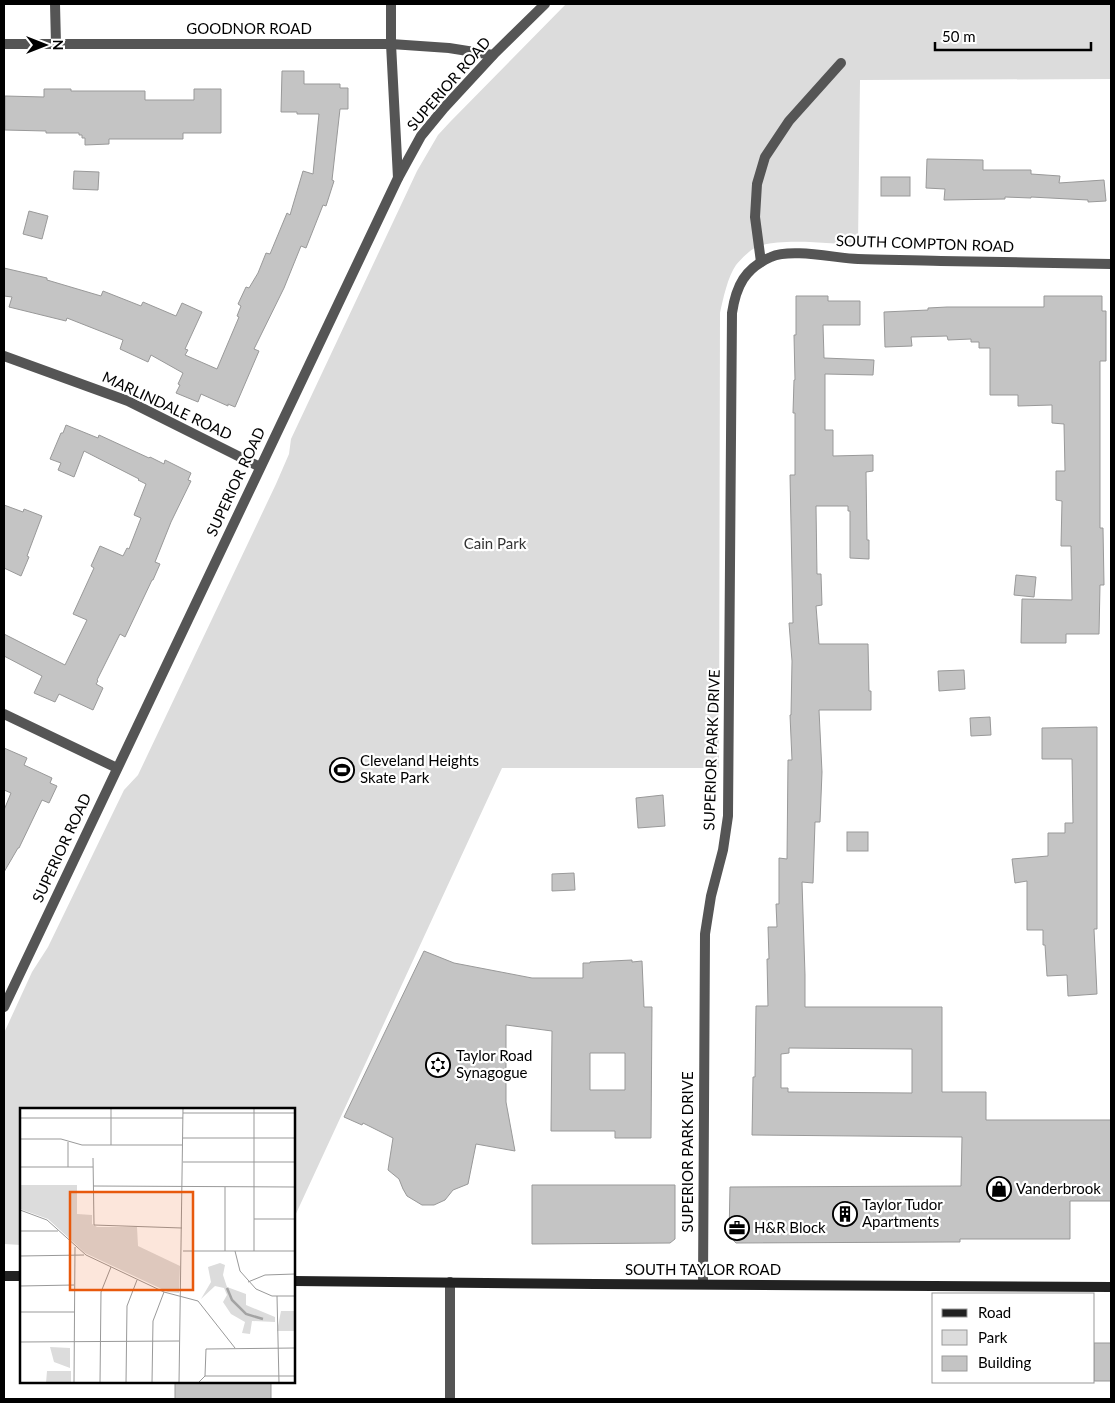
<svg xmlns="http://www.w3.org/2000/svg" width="1115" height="1403" font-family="Lato,sans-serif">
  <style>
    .green { fill: #dcdcdc }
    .building { fill: #c4c4c4; stroke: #999; fill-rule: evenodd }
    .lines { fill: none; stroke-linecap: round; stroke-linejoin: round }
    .service { stroke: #555; stroke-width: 10 }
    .minor { stroke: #555; stroke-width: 10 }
    .tertiary { stroke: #555; stroke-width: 10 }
    .secondary { stroke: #222; stroke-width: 10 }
    .labels { text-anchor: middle; stroke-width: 4.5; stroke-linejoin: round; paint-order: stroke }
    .street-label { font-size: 15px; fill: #000; stroke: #fff }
    .park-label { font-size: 15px; fill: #333; stroke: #fff }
    .poi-label { font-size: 15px; fill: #000; stroke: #fff; text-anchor: start }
    .inset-river { fill: none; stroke: #a3a3a3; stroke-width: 2.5 }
    .inset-road { fill: none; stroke: #999; stroke-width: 1 }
    .view { fill: #e8590c; fill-opacity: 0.15; stroke: #e8590c; stroke-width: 2.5 }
    .inset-edge { fill: none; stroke: #000; stroke-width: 2.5 }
  </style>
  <rect width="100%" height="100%" fill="#fff"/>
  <path class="green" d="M566 4H1111V79L860 80 858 245C834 244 773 236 753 249 748 252 740 260 736 265 728 276 723 299 720 313L719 768H502L294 1218V1109H21V1245L4 1244V1033L32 972 48 947 124 790 138 775 276 484 289 454 291 439 417 171 438 135 450 122Z"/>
  <g class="building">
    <polygon points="282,71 304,71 304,84 340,84 340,88 348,88 348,109 340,109 332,180 334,181 326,206 323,205 306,248 301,246 284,288 254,349 259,351 235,407 228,404 228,406 201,394 198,402 176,393 180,385 178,384 183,373 151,355 148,362 120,349 123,340 67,318 66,321 9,307 12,297 4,296 4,268 47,278 47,280 101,296 103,291 141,306 143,302 176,316 182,303 202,312 185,349 188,350 185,355 217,369 239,317 237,316 241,306 238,304 246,287 249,288 258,273 266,253 270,254 287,213 290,215 303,171 313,174 319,114 297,114 297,112 281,112"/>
    <polygon points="44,89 71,89 71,91 145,91 145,100 194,100 194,89 221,89 221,133 183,133 183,139 109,139 109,144 85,145 85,138 82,138 82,135 79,135 79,133 46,133 46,131 5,130 5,96 44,97"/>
    <polygon points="927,159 983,160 983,170 1031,170 1031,174 1060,176 1059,183 1104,180 1106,201 1088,202 1088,200 1031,197 1031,198 1005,197 1005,199 944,200 945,189 926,188"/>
    <polygon points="74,171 99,172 98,190 73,189"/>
    <rect x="881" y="177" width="29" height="19"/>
    <polygon points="29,211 48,216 42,239 23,234"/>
    <path d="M796 296H828V301H860V325H823L824 358 874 360 873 375 825 374V430H833V456L873 455V471L866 472 867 540H869V559L850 558V511H848V506H816L817 574H821L822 605 816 606 819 644H868L869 691H871V710H819L822 772 820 822H815L813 883 802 882 805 975V1007H942V1092H986V1120H1111V1201H1070V1239H960V1242H949L736 1243 729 1236 730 1187 961 1186 962 1137 752 1135 753 1077H755L756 1006H768L767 959H769L768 927H777L776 904H779V858L787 859 788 760H792L790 715H791L792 661 789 623H793L790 475H795V413H793L794 380H795L794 335H796ZM789 1048 912 1049V1093L788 1092V1088H781V1054L789 1053Z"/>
    <polygon points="1044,296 1102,296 1102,311 1106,311 1106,361 1100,361 1100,528 1103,528 1104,585 1100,585 1099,634 1066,634 1066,643 1021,643 1022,599 1072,600 1071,546 1061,546 1062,501 1056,500 1056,471 1065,471 1064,424 1052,423 1052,405 1018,406 1018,395 990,395 990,348 979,348 979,342 971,342 971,339 948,340 947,336 911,337 912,346 885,347 884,312 928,310 928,308 947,307 1044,307"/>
    <polygon points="66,425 98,438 99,435 149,458 150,457 164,464 165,460 191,473 188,480 191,481 171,522 155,562 160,564 153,580 152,580 125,637 120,634 97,680 98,681 96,684 103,688 93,710 59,694 55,702 34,693 42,676 4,656 4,634 65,665 87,620 73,614 94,568 91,566 100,546 123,556 127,548 129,549 141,518 134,515 146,484 138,480 139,479 84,451 74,477 58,470 61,463 50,459 61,433 63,433"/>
    <polygon points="4,505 23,512 24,509 42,516 27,556 29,557 21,576 4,568"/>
    <polygon points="1016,575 1036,577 1034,597 1014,595"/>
    <polygon points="964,670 965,689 939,691 938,671"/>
    <polygon points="990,717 991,735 971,736 970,718"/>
    <polygon points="1097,727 1097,929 1094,929 1097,994 1068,996 1067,975 1047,976 1045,945 1043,945 1043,930 1027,930 1027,881 1015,883 1012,859 1048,856 1048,833 1065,833 1065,823 1073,823 1072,759 1042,759 1042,728"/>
    <polygon points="4,748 27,758 24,765 52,778 50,783 57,786 49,803 42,800 19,848 18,848 4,872 4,810 11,793 4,790"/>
    <polygon points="663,795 665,826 638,828 636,798"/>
    <rect x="847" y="832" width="21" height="19"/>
    <polygon points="574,873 575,890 552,891 552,874"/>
    <path d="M424 951 454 963 532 978H583V963H590V962L632 960V962L642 961 644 1007H652L651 1138H615V1131H551L552 1031 506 1025V1102L515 1151 476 1144 468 1184 453 1190 445 1200 434 1205H422L407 1196 403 1189 399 1179 388 1170 393 1138 363 1123 362 1125 344 1117ZM590 1053H625V1090H590Z"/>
    <polygon points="532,1185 675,1185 675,1239 670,1243 532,1244"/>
    <rect x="1094" y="1343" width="17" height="38"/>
    <rect x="175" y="1382" width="96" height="17"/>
  </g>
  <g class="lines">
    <polyline class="service" points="761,262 755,217 757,184 765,157 789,121 841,63"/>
    <g class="minor">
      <polyline points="55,4 56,44"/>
      <polyline points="391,4 391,44 398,178"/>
      <polyline points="4,44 391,44 449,48 493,55"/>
      <polyline points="4,356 128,401 260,467"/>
      <polyline points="4,714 117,768"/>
      <path d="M703 1284 705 934 711 896 723 850 728 816 732 313C736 286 745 268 771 257 791 248 835 258 858 259 885 260 913 260 941 261 998 262 1054 263 1111 264"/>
      <polyline points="450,1399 450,1282"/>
    </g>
    <polyline class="tertiary" points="4,1007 398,178 421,136 444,108 493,55 545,4"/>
    <g class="secondary">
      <polyline points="4,1276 21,1276"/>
      <polyline points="294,1281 595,1284 1111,1287"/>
    </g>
  </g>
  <defs>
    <symbol id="stadium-ring" viewBox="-11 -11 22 22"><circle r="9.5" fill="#fff" stroke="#000" stroke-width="1.5"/><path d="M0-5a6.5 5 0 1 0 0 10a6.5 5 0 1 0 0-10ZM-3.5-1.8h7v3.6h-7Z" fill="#000"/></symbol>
    <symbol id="synagogue-ring" viewBox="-11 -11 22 22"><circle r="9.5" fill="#fff" stroke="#000" stroke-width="1.5"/><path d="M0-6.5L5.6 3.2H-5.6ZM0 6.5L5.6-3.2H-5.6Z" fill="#000"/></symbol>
    <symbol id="shop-ring" viewBox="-11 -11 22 22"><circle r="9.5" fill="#fff" stroke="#000" stroke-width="1.5"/><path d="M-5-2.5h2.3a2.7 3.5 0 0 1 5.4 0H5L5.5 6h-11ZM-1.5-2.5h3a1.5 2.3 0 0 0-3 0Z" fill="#000"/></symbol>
    <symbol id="building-ring" viewBox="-11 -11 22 22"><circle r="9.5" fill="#fff" stroke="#000" stroke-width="1.5"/><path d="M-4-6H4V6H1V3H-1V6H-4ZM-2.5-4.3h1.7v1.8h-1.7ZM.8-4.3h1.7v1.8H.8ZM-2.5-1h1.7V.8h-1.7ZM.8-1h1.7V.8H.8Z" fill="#000"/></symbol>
    <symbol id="office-ring" viewBox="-11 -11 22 22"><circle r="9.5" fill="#fff" stroke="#000" stroke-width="1.5"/><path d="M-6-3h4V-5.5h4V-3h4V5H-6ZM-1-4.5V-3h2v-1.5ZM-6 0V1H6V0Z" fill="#000"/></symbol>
  </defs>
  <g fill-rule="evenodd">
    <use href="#stadium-ring" x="328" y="756" width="28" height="28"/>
    <use href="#synagogue-ring" x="424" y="1051" width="28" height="28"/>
    <use href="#shop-ring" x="985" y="1175" width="28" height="28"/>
    <use href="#building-ring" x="831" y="1200" width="28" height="28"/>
    <use href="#office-ring" x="723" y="1214" width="28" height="28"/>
  </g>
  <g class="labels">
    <g class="street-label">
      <text x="249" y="34">GOODNOR ROAD</text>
      <text transform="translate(449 84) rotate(-49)" y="5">SUPERIOR ROAD</text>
      <text transform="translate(925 244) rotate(2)" y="5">SOUTH COMPTON ROAD</text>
      <text transform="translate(167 406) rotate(25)" y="5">MARLINDALE ROAD</text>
      <text transform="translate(236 482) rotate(-65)" y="5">SUPERIOR ROAD</text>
      <text transform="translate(712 750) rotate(-88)" y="5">SUPERIOR PARK DRIVE</text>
      <text transform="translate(62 848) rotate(-65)" y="5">SUPERIOR ROAD</text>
      <text transform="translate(688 1152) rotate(-90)" y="5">SUPERIOR PARK DRIVE</text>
      <text x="703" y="1275">SOUTH TAYLOR ROAD</text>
    </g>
    <g class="park-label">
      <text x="495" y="549">Cain Park</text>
    </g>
    <g class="poi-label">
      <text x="360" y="766">Cleveland Heights<tspan x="360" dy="17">Skate Park</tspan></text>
      <text x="456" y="1061">Taylor Road<tspan x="456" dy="17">Synagogue</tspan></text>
      <text x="1016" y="1194">Vanderbrook</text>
      <text x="862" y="1210">Taylor Tudor<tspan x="862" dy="17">Apartments</tspan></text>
      <text x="754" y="1233">H&amp;R Block</text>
    </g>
  </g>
  <g transform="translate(20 1108)">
    <rect width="275" height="275" fill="#fff"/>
    <path d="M0 77H57V106L72 107V116L77 119H117L118 138 160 158 159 185 148 184 65 145 28 111 0 101ZM200 155 205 157 203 167 207 179 226 186V197L255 209V214L232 213 230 226 222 225 225 214 211 206 203 194 207 187 204 180 195 178 181 191 191 174 188 159ZM261 203H275V223H257ZM30 239 50 240V260L34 254ZM27 263H51V275H26Z" fill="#dcdcdc"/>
    <path class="inset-river" d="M207 180 212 192 226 206 243 211"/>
    <path class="inset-road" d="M91 0V37M234 0V143M163 5H275M0 10H163M163 30H275M0 31H41L62 37H163M48 34V59M73 50 74 117 162 120M163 54H275M0 59H73M73 78 275 79M205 79V143M0 102 27 112 66 147 144 184 178 193 215 240M234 111H275M0 123H38M163 143H275M215 143 220 163 236 181 252 188H275M0 148 64 147M228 174 245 167 275 166M0 178 54 177M257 188 259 275M0 204H54M0 234 159 233M185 268 186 241 275 240M54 275 55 139M80 275 81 184 91 159M106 275 107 198 117 172M132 275 133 213 144 184M159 275 163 0M178 275 185 268H275"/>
    <path class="view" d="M50 84H173V182H50Z"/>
    <rect width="275" height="275" class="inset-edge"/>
  </g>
  <rect width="1115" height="1403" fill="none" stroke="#000000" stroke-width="10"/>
  <rect x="932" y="1293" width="162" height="90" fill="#ffffff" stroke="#999999"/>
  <rect x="942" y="1309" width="25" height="8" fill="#222222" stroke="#999999"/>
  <text x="978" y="1318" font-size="15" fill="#000000">Road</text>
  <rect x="942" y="1330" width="25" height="15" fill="#dcdcdc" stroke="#999999"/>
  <text x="978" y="1343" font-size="15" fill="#000000">Park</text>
  <rect x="942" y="1356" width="25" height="15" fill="#c4c4c4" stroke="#999999"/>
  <text x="978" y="1368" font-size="15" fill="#000000">Building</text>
  <g transform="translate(45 45) rotate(90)" stroke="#ffffff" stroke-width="4" paint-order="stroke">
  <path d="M0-4L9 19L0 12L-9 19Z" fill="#000000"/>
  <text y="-8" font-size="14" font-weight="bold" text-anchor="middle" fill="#000000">N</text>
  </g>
  <path d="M935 42v8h156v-8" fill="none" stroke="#000000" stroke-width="2.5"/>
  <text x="942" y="42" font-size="15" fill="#000000" stroke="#ffffff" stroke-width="4" paint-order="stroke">50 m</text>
</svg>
